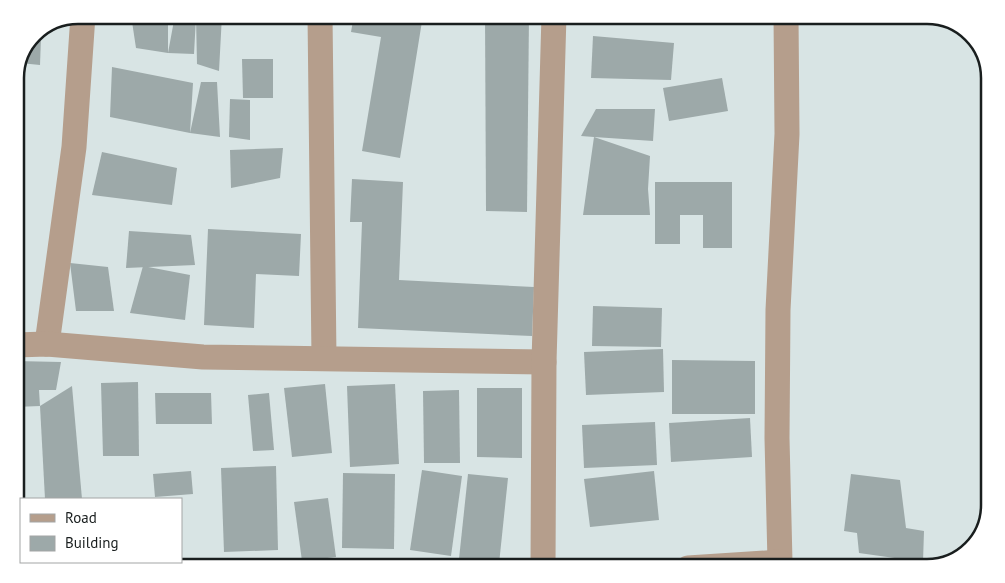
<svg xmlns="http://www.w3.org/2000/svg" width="1005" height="583" font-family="'PT Sans',sans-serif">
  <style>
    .building { fill: #9da9a9 }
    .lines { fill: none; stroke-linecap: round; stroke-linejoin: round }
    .minor { stroke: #b59e8c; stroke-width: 25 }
    .rim { fill: none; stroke: #191e1e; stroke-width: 2.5 }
  </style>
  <rect width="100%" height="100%" fill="#d8e4e4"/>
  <g class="building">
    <polygon points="131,15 168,15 168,53 136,48"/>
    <polygon points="175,15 222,15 219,71 197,64 196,17 194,54 168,53"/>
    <polygon points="354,15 423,15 400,158 362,151 381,37 351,32"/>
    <polygon points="485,15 529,15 527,212 486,211"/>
    <polygon points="32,36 41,37 40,65 20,63"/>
    <polygon points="593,36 674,43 671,80 591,78"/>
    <polygon points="242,59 273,59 273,98 243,98"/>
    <polygon points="112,67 193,83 190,133 201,82 217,82 220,137 190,133 110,117"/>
    <polygon points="722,78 728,111 669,121 663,88"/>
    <polygon points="15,90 25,93 19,113 15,112"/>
    <polygon points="230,99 250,100 250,140 229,137"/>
    <polygon points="596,109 655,109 653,141 594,137 650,156 648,189 650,215 583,215 594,137 581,136"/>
    <polygon points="283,148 280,178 231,188 230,150"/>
    <polygon points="102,152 177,168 172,205 92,195"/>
    <polygon points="352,179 403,182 399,280 534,287 532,336 358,328 362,222 350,222"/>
    <polygon points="655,182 732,182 732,248 703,248 703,215 680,215 680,244 655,244"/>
    <polygon points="208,229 301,234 299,276 256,274 254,328 204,325"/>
    <polygon points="129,231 191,235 195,265 126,268"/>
    <polygon points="70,263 108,267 114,311 76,311"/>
    <polygon points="143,266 190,275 185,320 130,313"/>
    <polygon points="593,306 662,308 661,347 592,346"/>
    <polygon points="663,349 664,392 586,395 584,352"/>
    <polygon points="672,360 755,361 755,414 672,414"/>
    <polygon points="15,361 61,362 56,390 39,390 40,406 15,407"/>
    <polygon points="138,382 139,456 103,456 101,383"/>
    <polygon points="325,384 332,453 292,457 284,388"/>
    <polygon points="395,384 399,464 350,467 347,386"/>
    <polygon points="72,386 82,499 45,499 40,406"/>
    <polygon points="477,388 522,388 522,458 477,457"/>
    <polygon points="459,390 460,463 424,463 423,391"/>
    <polygon points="155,393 211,393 212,424 156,424"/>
    <polygon points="269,393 274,450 253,451 248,395"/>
    <polygon points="750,418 752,457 671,462 669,423"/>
    <polygon points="655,422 657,465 584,468 582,425"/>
    <polygon points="276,466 278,550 224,552 221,468"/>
    <polygon points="422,470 462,476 451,556 410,550"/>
    <polygon points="191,471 193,494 155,497 153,474"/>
    <polygon points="654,471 659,520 590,527 584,479"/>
    <polygon points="343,473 395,474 394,549 342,548"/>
    <polygon points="468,474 508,478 499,564 459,559"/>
    <polygon points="851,474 900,480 906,528 924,531 923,562 859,553 857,533 844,531"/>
    <polygon points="328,498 336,557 302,561 294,502"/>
  </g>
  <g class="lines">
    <g class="minor">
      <polyline points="320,15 324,358"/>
      <polyline points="47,344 74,147 83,15"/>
      <polyline points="15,345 47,344 203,357 544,362"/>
      <polyline points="780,562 777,438 778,310 787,134 786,15"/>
      <polyline points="543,568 544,362 554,15"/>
      <polyline points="688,568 780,562 780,568"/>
    </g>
  </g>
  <path d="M0 0H1005V583H0ZM78 24H927A54 54 0 0 1 981 78V505A54 54 0 0 1 927 559H78A54 54 0 0 1 24 505V78A54 54 0 0 1 78 24Z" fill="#fff" fill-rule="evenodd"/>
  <path class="rim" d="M78 24H927A54 54 0 0 1 981 78V505A54 54 0 0 1 927 559H78A54 54 0 0 1 24 505V78A54 54 0 0 1 78 24Z"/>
  <rect x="20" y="498" width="162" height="65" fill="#ffffff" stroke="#a3a5a5"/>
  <rect x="30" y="514" width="25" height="8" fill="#b59e8c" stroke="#a3a5a5"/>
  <text x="65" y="523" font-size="15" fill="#191e1e">Road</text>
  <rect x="30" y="536" width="25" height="15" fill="#9da9a9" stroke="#a3a5a5"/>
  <text x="65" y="548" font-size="15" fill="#191e1e">Building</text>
</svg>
